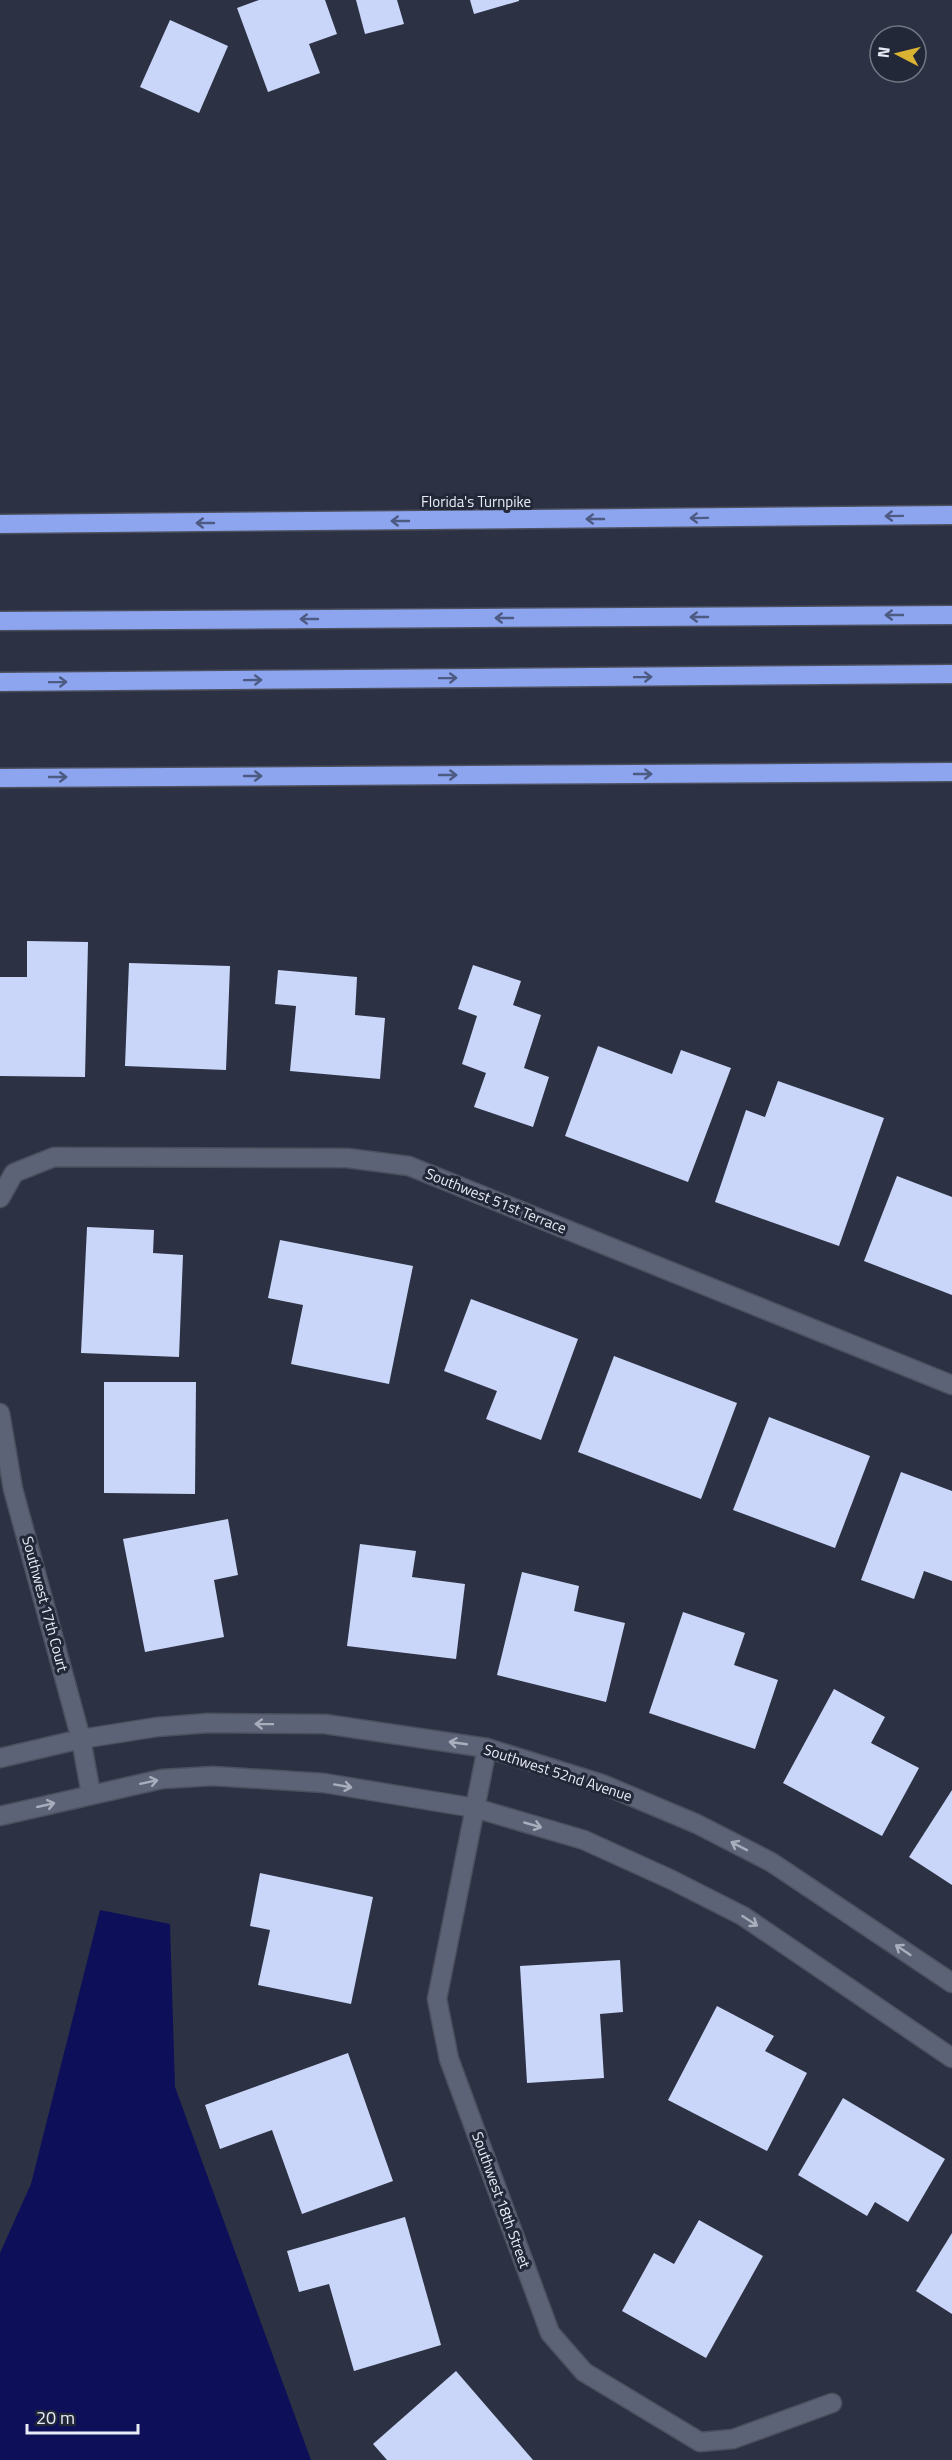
<svg xmlns="http://www.w3.org/2000/svg" width="952" height="2460" font-family="'Titillium Web',sans-serif">
  <style>
    .water { fill: #0d0f59 }
    .building { fill: #cad6f9 }
    .lines { fill: none; stroke-linecap: round; stroke-linejoin: round }
    .minor-casing { stroke: #4c505e; stroke-width: 21 }
    .highway-casing { stroke: #4c505e; stroke-width: 21 }
    .minor { stroke: #5c6376; stroke-width: 18 }
    .highway { stroke: #8da4ef; stroke-width: 18 }
    .oneway { stroke: #4d5a81 }
    .oneway2 { stroke: #a8aebc }
    .labels { text-anchor: middle; stroke-width: 6; stroke-linejoin: round; paint-order: stroke }
    .street-label { font-size: 15px; fill: #e7ebf6; stroke: #232838 }
  </style>
  <rect width="100%" height="100%" fill="#2c3243"/>
  <polygon class="water" points="100,1910 170,1924 175,2087 311,2460 0,2460 0,2253 31,2184"/>
  <g class="building">
    <polygon points="259,0 325,0 337,34 309,44 320,73 268,92 237,8"/>
    <polygon points="356,0 397,0 404,24 365,34"/>
    <polygon points="470,0 519,0 519,1 474,14"/>
    <polygon points="170,20 228,46 199,113 140,87"/>
    <polygon points="27,941 88,942 85,1077 0,1076 0,977 27,977"/>
    <polygon points="129,963 230,966 226,1070 125,1066"/>
    <polygon points="473,965 521,981 513,1005 541,1015 524,1068 549,1077 533,1127 474,1107 486,1073 462,1064 477,1016 458,1009"/>
    <polygon points="278,970 357,977 355,1015 385,1018 380,1079 290,1071 296,1006 275,1004"/>
    <polygon points="598,1046 672,1074 681,1050 731,1068 688,1182 565,1136"/>
    <polygon points="778,1081 884,1118 839,1246 715,1202 746,1110 765,1117"/>
    <polygon points="897,1176 952,1197 952,1295 864,1261"/>
    <polygon points="87,1227 154,1230 153,1253 183,1255 179,1357 81,1353"/>
    <polygon points="280,1240 413,1266 389,1384 291,1364 303,1305 268,1298"/>
    <polygon points="471,1299 578,1339 541,1440 486,1419 497,1391 444,1371"/>
    <polygon points="614,1356 737,1403 701,1499 578,1452"/>
    <polygon points="104,1382 196,1382 195,1494 104,1493"/>
    <polygon points="769,1417 870,1456 835,1548 733,1510"/>
    <polygon points="901,1472 952,1491 952,1581 924,1571 914,1599 861,1580"/>
    <polygon points="228,1519 238,1575 214,1580 224,1637 145,1652 123,1539"/>
    <polygon points="360,1544 416,1551 412,1577 465,1584 456,1659 347,1646"/>
    <polygon points="522,1572 579,1586 574,1611 625,1623 606,1702 497,1675"/>
    <polygon points="683,1612 745,1633 734,1665 778,1680 755,1749 649,1713"/>
    <polygon points="834,1689 885,1717 871,1743 919,1768 882,1836 783,1783"/>
    <polygon points="952,1790 952,1885 909,1857"/>
    <polygon points="260,1873 373,1897 351,2004 258,1985 270,1930 250,1926"/>
    <polygon points="620,1960 623,2012 600,2014 604,2078 527,2083 520,1966"/>
    <polygon points="717,2006 774,2036 765,2051 807,2073 767,2151 668,2100"/>
    <polygon points="348,2053 393,2181 302,2214 272,2130 220,2149 205,2105"/>
    <polygon points="843,2098 945,2159 908,2222 875,2202 867,2216 798,2175"/>
    <polygon points="405,2217 441,2345 354,2371 329,2284 299,2292 287,2251"/>
    <polygon points="699,2220 763,2256 706,2358 622,2311 654,2253 674,2264"/>
    <polygon points="952,2233 952,2314 916,2291"/>
    <polygon points="456,2371 533,2460 387,2460 373,2444"/>
  </g>
  <g class="lines">
    <defs>
      <g id="minor">
        <polyline points="0,1198 14,1173 54,1157 347,1158 409,1166 952,1385"/>
        <polyline points="0,1413 13,1489 81,1739 91,1794"/>
        <polyline points="487,1748 437,1999 449,2059 550,2333 584,2372 700,2442 733,2439 832,2403"/>
        <polyline points="0,1758 81,1739 157,1727 208,1723 325,1724 487,1748 602,1784 697,1824 771,1862 952,1983"/>
        <polyline points="0,1816 162,1779 213,1776 324,1783 475,1808 584,1840 672,1880 743,1916 952,2058"/>
      </g>
      <g id="highway">
        <polyline points="0,524 952,515"/>
        <polyline points="0,621 952,615"/>
        <polyline points="0,682 952,674"/>
        <polyline points="0,778 952,772"/>
      </g>
    </defs>
    <use href="#minor" class="minor-casing"/>
    <use href="#highway" class="highway-casing"/>
    <use href="#minor" class="minor"/>
    <use href="#highway" class="highway"/>
  </g>
  <defs><path id="oneway-shaft" d="M-6 0H5M1.5-3L5.5 0L1.5 3" fill="none" stroke-width="1.6" stroke-linecap="round" stroke-linejoin="round" transform="scale(1.5)"/></defs>
  <g class="oneway">
    <use href="#oneway-shaft" transform="translate(894 516) rotate(179)"/>
    <use href="#oneway-shaft" transform="translate(699 518) rotate(179)"/>
    <use href="#oneway-shaft" transform="translate(595 519) rotate(180)"/>
    <use href="#oneway-shaft" transform="translate(400 521) rotate(180)"/>
    <use href="#oneway-shaft" transform="translate(205 523) rotate(180)"/>
    <use href="#oneway-shaft" transform="translate(894 615) rotate(180)"/>
    <use href="#oneway-shaft" transform="translate(699 617) rotate(180)"/>
    <use href="#oneway-shaft" transform="translate(504 618) rotate(180)"/>
    <use href="#oneway-shaft" transform="translate(309 619) rotate(180)"/>
    <use href="#oneway-shaft" transform="translate(643 677) rotate(-1)"/>
    <use href="#oneway-shaft" transform="translate(448 678) rotate(-1)"/>
    <use href="#oneway-shaft" transform="translate(253 680) rotate(-1)"/>
    <use href="#oneway-shaft" transform="translate(58 682) rotate(-1)"/>
    <use href="#oneway-shaft" transform="translate(643 774)"/>
    <use href="#oneway-shaft" transform="translate(448 775)"/>
    <use href="#oneway-shaft" transform="translate(253 776)"/>
    <use href="#oneway-shaft" transform="translate(58 777)"/>
  </g>
  <g class="oneway2">
    <use href="#oneway-shaft" transform="translate(264 1724) rotate(-179)"/>
    <use href="#oneway-shaft" transform="translate(458 1743) rotate(-172)"/>
    <use href="#oneway-shaft" transform="translate(149 1782) rotate(-12)"/>
    <use href="#oneway-shaft" transform="translate(343 1786) rotate(10)"/>
    <use href="#oneway-shaft" transform="translate(46 1805) rotate(-13)"/>
    <use href="#oneway-shaft" transform="translate(533 1825) rotate(16)"/>
    <use href="#oneway-shaft" transform="translate(739 1846) rotate(-153)"/>
    <use href="#oneway-shaft" transform="translate(750 1921) rotate(33)"/>
    <use href="#oneway-shaft" transform="translate(903 1950) rotate(-146)"/>
  </g>
  <g class="labels">
    <g class="street-label">
      <text x="476" y="507">Florida's Turnpike</text>
      <text transform="translate(496 1201) rotate(22)" y="5">Southwest 51st Terrace</text>
      <text transform="translate(45 1604) rotate(75)" y="5">Southwest 17th Court</text>
      <text transform="translate(558 1773) rotate(18)" y="5">Southwest 52nd Avenue</text>
      <text transform="translate(501 2200) rotate(70)" y="5">Southwest 18th Street</text>
    </g>
  </g>
  <g transform="translate(898 54) rotate(277)"><circle r="28" fill="#232838" stroke="#717684" stroke-width="1.5"/>
  <path d="M0-4.5L10 22L0 15L-10 22Z" fill="#dbb333"/>
  <text y="-9" font-size="16" font-weight="bold" text-anchor="middle" fill="#e7ebf6">N</text>
  </g>
  <path d="M27 2424v9h111v-9" fill="none" stroke="#e7ebf6" stroke-width="3"/>
  <text x="36" y="2424" font-size="18" fill="#e7ebf6" stroke="#232838" stroke-width="4.5" paint-order="stroke">20 m</text>
</svg>
